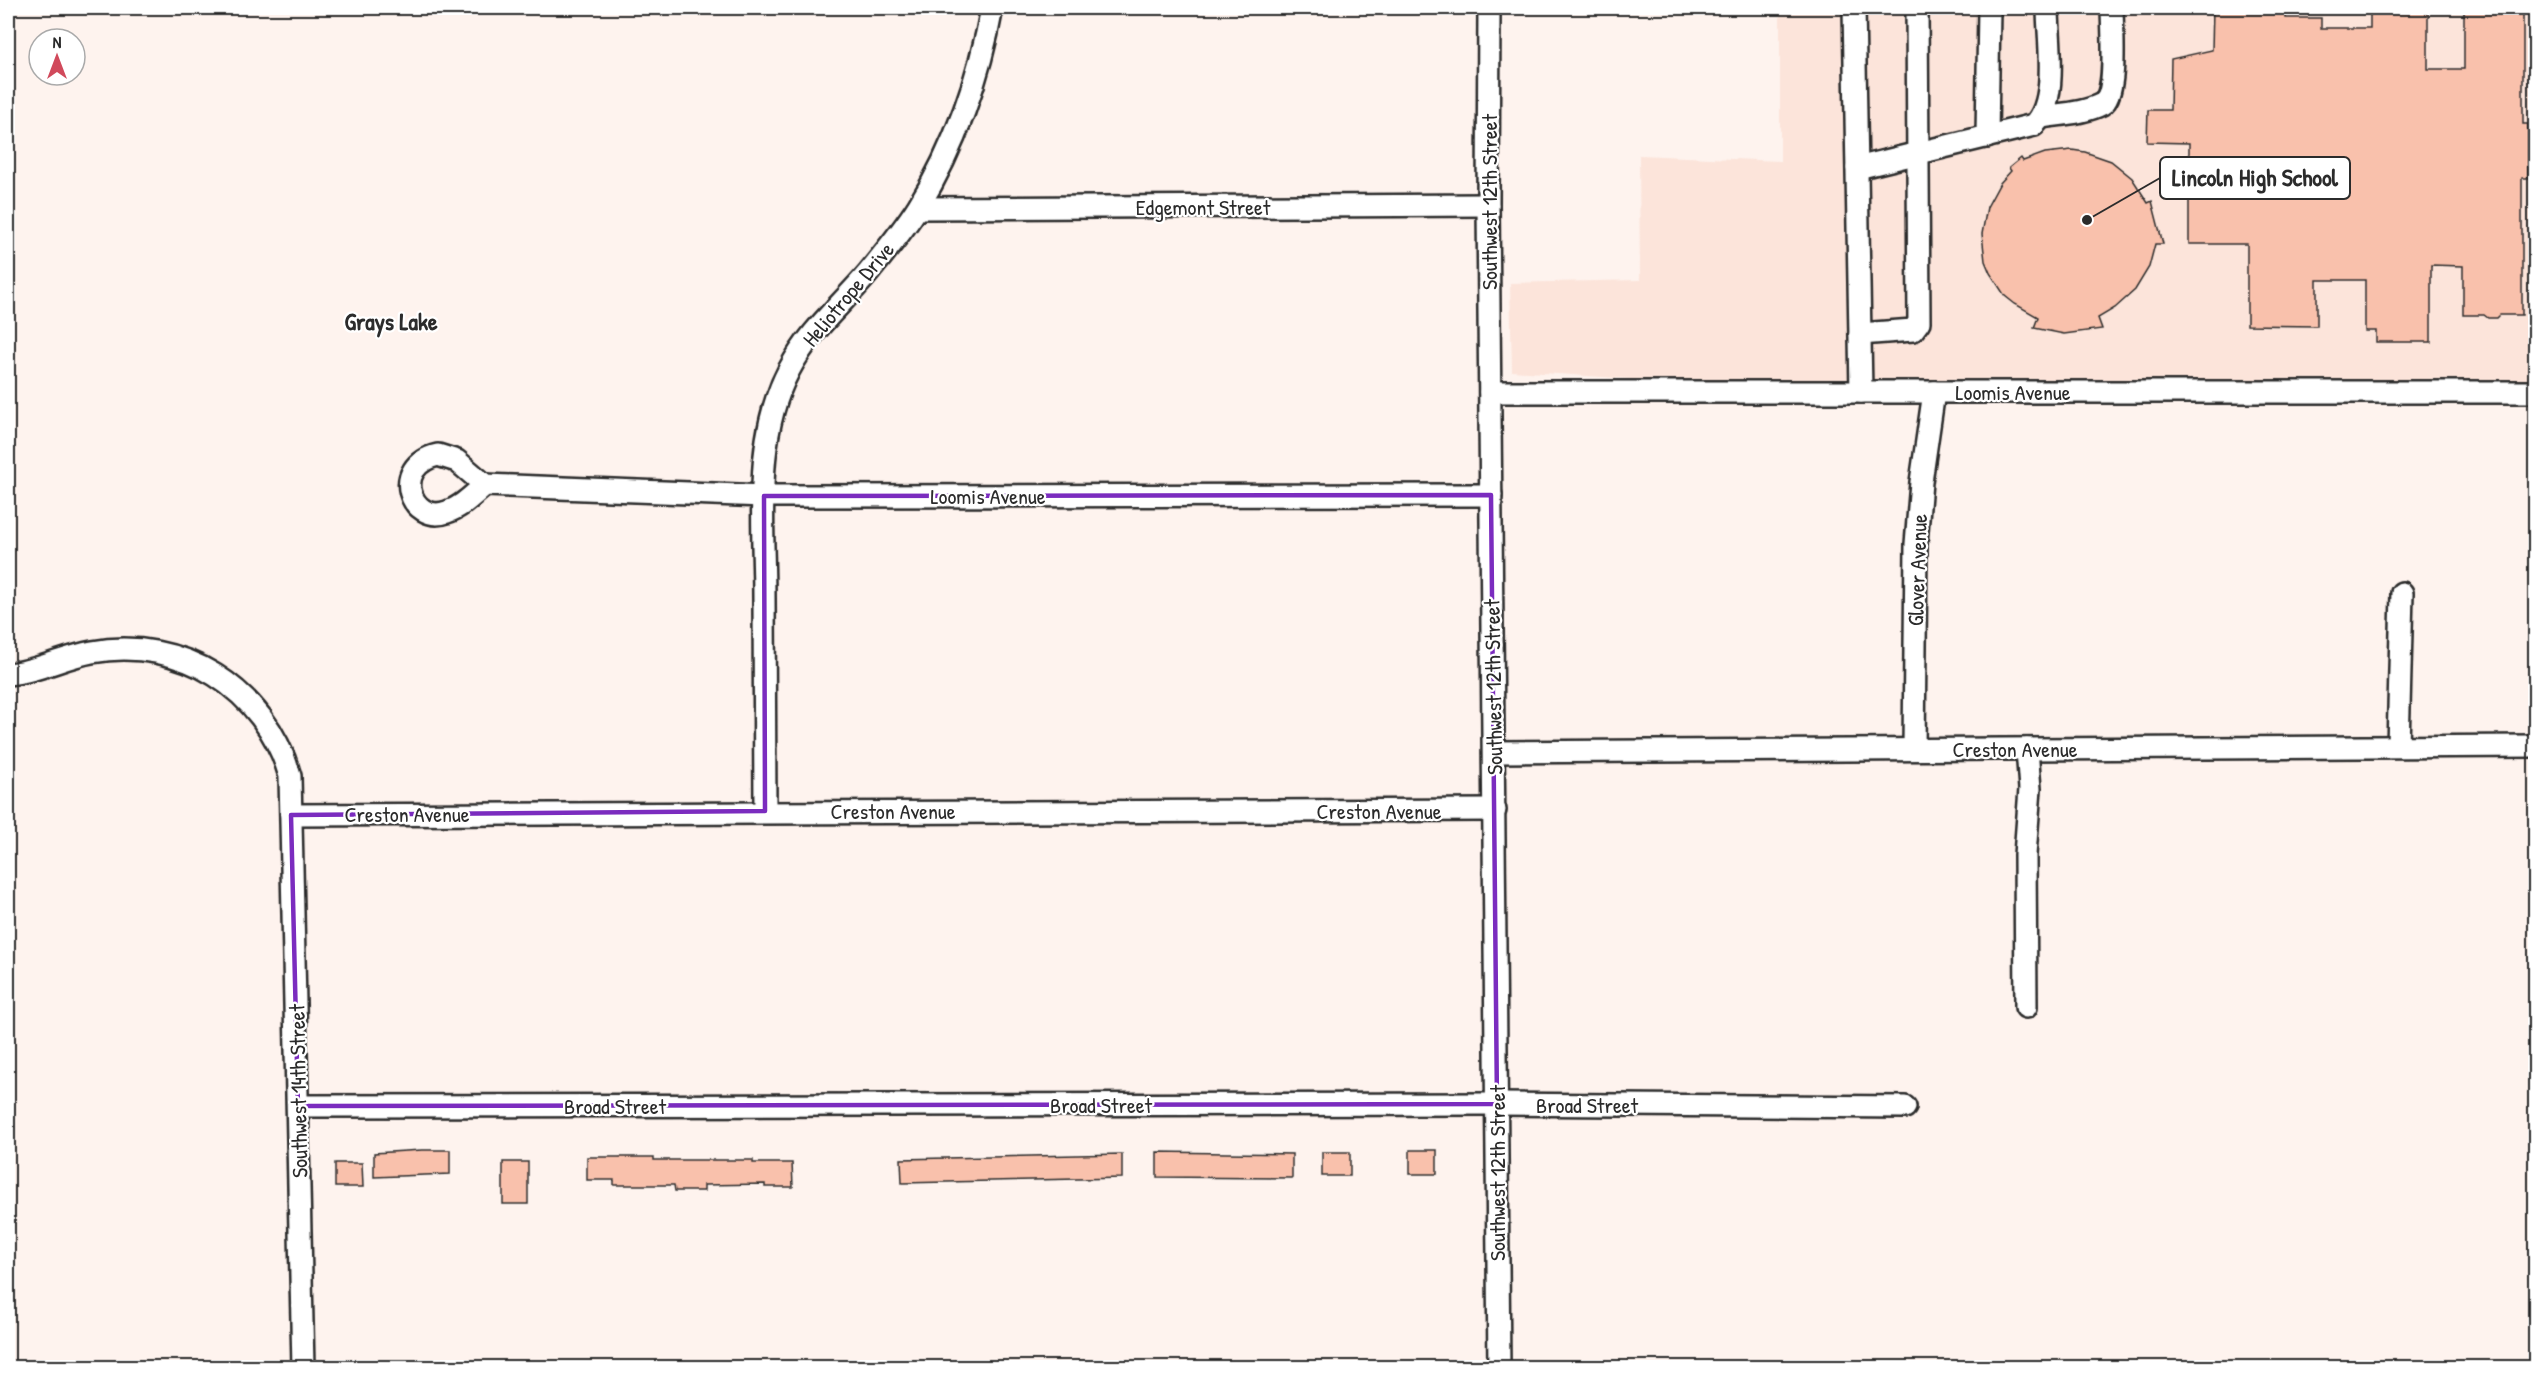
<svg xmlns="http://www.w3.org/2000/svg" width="2543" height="1375" font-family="'Patrick Hand',sans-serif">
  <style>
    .built { fill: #fce4da }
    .building { fill: #f9c1ac; stroke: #2b2b2b; stroke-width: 1.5 }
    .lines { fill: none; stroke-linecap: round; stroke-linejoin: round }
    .minor-casing { stroke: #2b2b2b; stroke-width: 26 }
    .minor { stroke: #fff; stroke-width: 21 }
    .marked { fill: none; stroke: #7b2cbf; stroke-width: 4.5; stroke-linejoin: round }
    .labels { text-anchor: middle; stroke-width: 4.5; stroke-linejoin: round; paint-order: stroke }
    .street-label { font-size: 22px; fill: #2b2b2b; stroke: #fff }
    .neighbourhood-label { font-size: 24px; font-weight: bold; fill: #2b2b2b; stroke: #fff }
    .leader { fill: none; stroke: #2b2b2b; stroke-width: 2 }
    .callout-dot { fill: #2b2b2b; stroke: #fff; stroke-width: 2 }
    .callout { fill: #fff; stroke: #2b2b2b; stroke-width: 2 }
    .callout-label { font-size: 24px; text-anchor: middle; font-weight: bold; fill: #2b2b2b }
  </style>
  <rect width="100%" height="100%" fill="#fef3ee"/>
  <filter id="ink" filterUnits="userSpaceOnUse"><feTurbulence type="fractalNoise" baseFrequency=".0167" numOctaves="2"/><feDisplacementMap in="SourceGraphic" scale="12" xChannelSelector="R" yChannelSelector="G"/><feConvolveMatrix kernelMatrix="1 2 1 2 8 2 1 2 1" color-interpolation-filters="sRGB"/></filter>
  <g filter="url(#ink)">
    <polygon class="built" points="1780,8 2535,8 2535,392 1823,392 1512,371 1510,283 1640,280 1639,155 1780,161"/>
    <g class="building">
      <polygon points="2213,8 2285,8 2285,18 2321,18 2321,28 2370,28 2370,8 2428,8 2428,69 2464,69 2464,8 2523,8 2523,124 2528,124 2528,178 2522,178 2522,315 2500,315 2497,318 2488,318 2484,315 2463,315 2463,266 2431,265 2431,342 2376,342 2376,331 2365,331 2365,280 2317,280 2317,326 2247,325 2247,244 2189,244 2189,143 2147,142 2148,110 2170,110 2171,59 2212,50"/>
      <polygon points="2072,150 2085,152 2111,161 2132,178 2148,203 2152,201 2163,244 2155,244 2149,267 2135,290 2115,308 2098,318 2102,329 2064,334 2034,328 2038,317 2015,304 2005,296 1990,273 1985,261 1982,234 1987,207 2000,183 2011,171 2009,168 2021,158 2023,161 2045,153"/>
      <polygon points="422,1150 450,1150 450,1174 374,1177 374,1153"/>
      <rect x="1410" y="1150" width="27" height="24"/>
      <polygon points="1157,1152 1292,1154 1292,1178 1157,1177"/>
      <rect x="1322" y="1152" width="28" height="24"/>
      <polygon points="1122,1154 1122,1178 902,1183 901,1159"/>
      <polygon points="587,1157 654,1157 654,1160 753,1160 753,1163 792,1163 793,1187 765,1187 765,1184 704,1185 704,1191 675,1191 674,1185 614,1185 614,1180 587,1180"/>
      <rect x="503" y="1162" width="25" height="42"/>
      <polygon points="335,1163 362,1163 363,1187 335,1187"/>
    </g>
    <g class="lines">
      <defs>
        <g id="minor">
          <polyline points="1489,8 1488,205 1499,1368"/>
          <polyline points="1854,8 1861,392"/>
          <path d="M2042 117C2061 114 2085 113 2102 104 2118 95 2112 26 2112 8"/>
          <polyline points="1987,137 1989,8"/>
          <path d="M1857 168 2034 125C2059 101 2048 40 2048 8"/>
          <polyline points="918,208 1488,205"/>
          <polyline points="1860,334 1913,330 1919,322 1917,8"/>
          <polyline points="1490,392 2536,392"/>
          <path d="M438 455 457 461 485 485C473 495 462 507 447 512 411 525 389 466 438 455Z"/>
          <polyline points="485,485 764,496 1491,495"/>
          <path d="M8 674C36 672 64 657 92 652 181 636 265 688 290 776L303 1368"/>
          <polyline points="2398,746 2402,593"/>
          <polyline points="1914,749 1916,544 1921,482 1934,392"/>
          <polyline points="1494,752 2536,746"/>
          <path d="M765 811C765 740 764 669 764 598 764 524 753 438 789 370 811 328 840 307 869 272 886 251 904 229 918 207 955 148 980 75 992 8"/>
          <polyline points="291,815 1495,810"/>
          <polyline points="2026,1007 2025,855 2030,789 2027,749"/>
          <polyline points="298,1106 1497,1104 1905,1107"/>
        </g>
      </defs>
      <use href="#minor" class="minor-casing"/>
      <use href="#minor" class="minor"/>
    </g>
  </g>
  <path class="marked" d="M1491 495 1497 1104 298 1106 291 815 765 811 764 496Z"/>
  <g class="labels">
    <g class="street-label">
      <text transform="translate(1489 202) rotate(-90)" y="8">Southwest 12th Street</text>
      <text x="1203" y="215">Edgemont Street</text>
      <text transform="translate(848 294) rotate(-50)" y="8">Heliotrope Drive</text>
      <text x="2013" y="400">Loomis Avenue</text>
      <text x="988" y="504">Loomis Avenue</text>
      <text transform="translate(1917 570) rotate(-88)" y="8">Glover Avenue</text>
      <text transform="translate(1493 687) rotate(-91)" y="8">Southwest 12th Street</text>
      <text x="2015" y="757">Creston Avenue</text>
      <text x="893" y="819">Creston Avenue</text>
      <text x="1379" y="819">Creston Avenue</text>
      <text x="407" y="822">Creston Avenue</text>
      <text transform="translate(298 1091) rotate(-91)" y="8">Southwest 14th Street</text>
      <text x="1101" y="1113">Broad Street</text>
      <text x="1587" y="1113">Broad Street</text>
      <text x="615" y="1114">Broad Street</text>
      <text transform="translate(1497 1173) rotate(-90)" y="8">Southwest 12th Street</text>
    </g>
    <g class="neighbourhood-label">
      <text x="391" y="330">Grays Lake</text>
    </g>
  </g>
  <path class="leader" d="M2087 220L2160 178"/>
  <circle class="callout-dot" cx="2087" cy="220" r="6"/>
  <rect class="callout" x="2160" y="157" width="190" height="42" rx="6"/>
  <g class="callout-label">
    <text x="2255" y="186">Lincoln High School</text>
  </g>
  <rect width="2543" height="1375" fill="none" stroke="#fff" stroke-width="30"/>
  <rect x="15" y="15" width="2513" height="1345" fill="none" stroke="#2b2b2b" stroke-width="2" filter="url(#ink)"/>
  <g transform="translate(57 57)"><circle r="28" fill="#ffffff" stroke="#aaaaaa" stroke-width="1.5"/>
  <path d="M0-4.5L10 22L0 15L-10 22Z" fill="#d1495b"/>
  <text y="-9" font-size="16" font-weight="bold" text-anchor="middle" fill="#2b2b2b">N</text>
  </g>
</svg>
